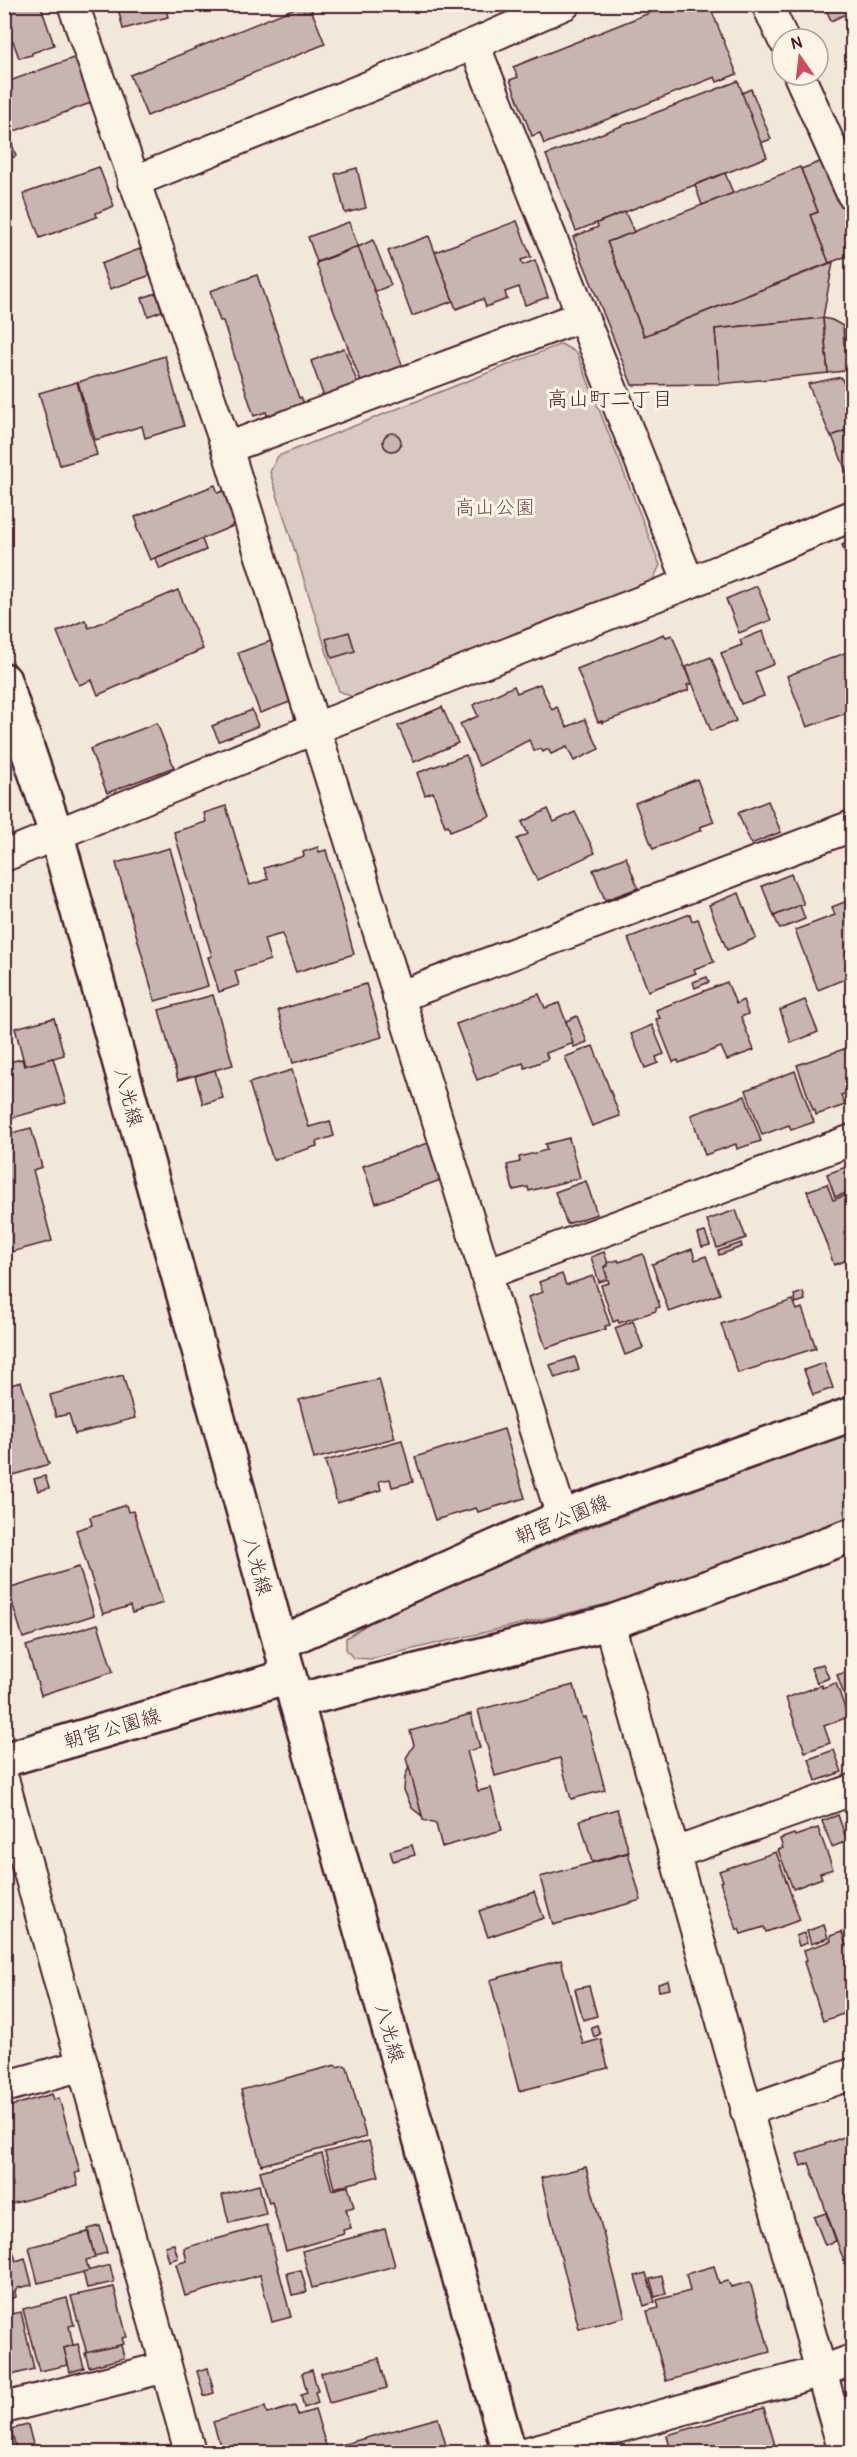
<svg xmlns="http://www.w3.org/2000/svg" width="857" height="2457" font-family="Pangolin,'Klee One',sans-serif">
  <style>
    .green { fill: #d8cac0; stroke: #917476; stroke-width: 1.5 }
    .building { fill: #c7b6af; stroke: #4a1f2b; stroke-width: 1.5 }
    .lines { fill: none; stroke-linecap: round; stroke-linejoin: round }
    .minor-casing { stroke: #4a1f2b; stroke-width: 34 }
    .tertiary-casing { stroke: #4a1f2b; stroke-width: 38 }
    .minor { stroke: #fcf5e5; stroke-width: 30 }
    .tertiary { stroke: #fcf5e5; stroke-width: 33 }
    .labels { text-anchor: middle; stroke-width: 6; stroke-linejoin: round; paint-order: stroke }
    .park-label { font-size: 20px; fill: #6e4a50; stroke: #fcf5e5 }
    .street-label { font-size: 20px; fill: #4a1f2b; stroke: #fcf5e5 }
    .neighbourhood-label { font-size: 21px; fill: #4a1f2b; stroke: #fcf5e5 }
  </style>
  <rect width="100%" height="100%" fill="#f1e8da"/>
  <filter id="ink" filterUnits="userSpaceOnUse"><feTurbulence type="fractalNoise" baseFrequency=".0167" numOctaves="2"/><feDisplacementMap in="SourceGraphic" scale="12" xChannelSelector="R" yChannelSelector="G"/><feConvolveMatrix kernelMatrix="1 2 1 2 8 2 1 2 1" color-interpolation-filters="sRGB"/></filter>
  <g filter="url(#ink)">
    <g class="green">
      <polygon points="561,344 577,353 660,565 653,580 354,698 339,691 270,472 278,456"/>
      <polygon points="852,1433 852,1522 654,1593 370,1659 353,1658 346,1649 346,1638 378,1617 572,1534"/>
    </g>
    <g class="building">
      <polygon points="4,4 40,4 54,45 32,53 32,55 19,58 13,41 4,44"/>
      <polygon points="117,4 165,4 168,17 123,29"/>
      <polygon points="305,4 309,4 325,44 147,116 130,75"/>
      <polygon points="672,4 709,4 737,74 717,82 715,77 544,144 540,133 532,136 510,80 518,77 513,67"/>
      <polygon points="824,4 852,4 852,11 831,21"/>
      <polygon points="79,56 96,101 4,135 4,83"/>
      <polygon points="738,81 767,157 576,231 546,155"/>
      <polygon points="751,89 771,139 761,143 742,93"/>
      <polygon points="11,141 16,156 7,160 4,144"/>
      <polygon points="825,160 852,229 852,254 829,263 810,215 818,212 801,169"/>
      <polygon points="99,167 114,206 96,213 97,217 40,238 23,194"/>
      <polygon points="800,167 818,212 810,215 829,263 644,336 607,242"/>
      <polygon points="357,168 366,208 345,213 335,174"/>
      <polygon points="725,173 733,193 702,205 695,185"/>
      <polygon points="625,212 634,232 607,242 644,336 833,262 823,318 715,329 720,384 632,385 573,237 598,227 597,223"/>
      <polygon points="517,221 531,257 521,260 523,265 535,260 548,297 525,305 519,287 505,292 507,299 486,307 483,299 456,309 435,252"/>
      <polygon points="349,222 358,246 317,262 308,237"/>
      <polygon points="429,236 453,301 412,316 388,251"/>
      <polygon points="373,240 391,285 374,292 358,247"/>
      <polygon points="150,245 160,272 110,289 101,264"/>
      <polygon points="358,247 403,367 361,382 316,263"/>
      <polygon points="257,275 299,398 301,397 305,406 268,418 266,412 254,416 223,321 220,321 210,291"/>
      <polygon points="156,293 162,311 148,316 142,298"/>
      <polygon points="823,318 828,373 720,384 715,329"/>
      <polygon points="823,318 832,320 843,326 844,344 852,342 852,370 828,373"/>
      <polygon points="344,348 358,384 324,397 311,361"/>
      <polygon points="165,356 184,426 145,438 142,426 95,440 78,382"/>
      <polygon points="841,377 852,401 852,427 831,437 808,384"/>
      <polygon points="77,382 97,455 60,465 39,393"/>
      <polygon points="852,428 852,486 832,436"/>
      <circle cx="392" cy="442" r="9"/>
      <polygon points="215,485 218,493 228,489 241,520 232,524 233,526 150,560 136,526 138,525 135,517"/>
      <polygon points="202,539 206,550 160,569 155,558"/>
      <polygon points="852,541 852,568 851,569 842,545"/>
      <polygon points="757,586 771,620 739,633 726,599"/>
      <polygon points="178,590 203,649 98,695 92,680 79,685 57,632 85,620 89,628"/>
      <polygon points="763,631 774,664 755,672 764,696 741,704 721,653 742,645 740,640"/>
      <polygon points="349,632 355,651 332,658 326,639"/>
      <polygon points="664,634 666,637 672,635 691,684 687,685 689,690 602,723 602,721 598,722 577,669"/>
      <polygon points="279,638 301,698 260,713 238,653"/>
      <polygon points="852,650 852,711 807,727 787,676"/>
      <polygon points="711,657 736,721 711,731 686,667"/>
      <polygon points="540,684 552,710 557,707 567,727 585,719 599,749 574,761 567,747 551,754 548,749 543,752 541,749 534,751 529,740 479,766 460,724 478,716 473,705 514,686 517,693"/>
      <polygon points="442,707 458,743 414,762 398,726"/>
      <polygon points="252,710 258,726 219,741 212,726"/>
      <polygon points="157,723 174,767 107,793 90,749"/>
      <polygon points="466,755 490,816 450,831 448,825 445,826 433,792 425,795 417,773"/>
      <polygon points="697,779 714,822 700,827 702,830 653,849 635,803"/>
      <polygon points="768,801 781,832 751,844 738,813"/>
      <polygon points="226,806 250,885 268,879 264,868 304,856 303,852 318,847 319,852 326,850 354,954 296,972 282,934 264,939 270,960 235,971 239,985 219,992 208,957 212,956 174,832 206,822 204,813"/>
      <polygon points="548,809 554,822 575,812 595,853 537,880 517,839 528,834 522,822"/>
      <polygon points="170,848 208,986 155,1001 116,863"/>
      <polygon points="626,857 638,888 605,900 593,870"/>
      <polygon points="791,874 804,904 774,916 762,886"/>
      <polygon points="739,893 756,938 727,950 709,905"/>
      <polygon points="852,899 852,976 818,990 795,930 835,915 832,907"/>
      <polygon points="800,905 805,919 780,929 774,916"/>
      <polygon points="690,914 692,921 698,919 714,962 694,969 696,973 648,991 628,938"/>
      <polygon points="707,977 709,982 695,988 693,982"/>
      <polygon points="727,982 736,1004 743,1000 748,1014 741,1017 754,1050 727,1060 721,1047 679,1063 678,1060 673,1062 656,1019 660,1018 656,1010"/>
      <polygon points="366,984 382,1037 293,1063 278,1010"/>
      <polygon points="539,994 545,1008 559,1003 574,1043 546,1053 548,1059 525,1068 523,1063 477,1080 456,1024"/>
      <polygon points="213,995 233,1065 178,1080 159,1010"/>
      <polygon points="805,1000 818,1032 791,1043 780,1010"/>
      <polygon points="577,1016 587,1042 574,1047 566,1021"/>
      <polygon points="54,1018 64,1055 25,1066 15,1028"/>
      <polygon points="652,1025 664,1054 656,1057 658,1063 645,1068 631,1034"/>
      <polygon points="593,1046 620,1116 592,1126 565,1057"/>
      <polygon points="847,1048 852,1063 852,1091 841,1095 845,1105 816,1115 815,1110 813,1110 797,1065"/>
      <polygon points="53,1058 66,1103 4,1120 4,1063 22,1059 24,1066"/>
      <polygon points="215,1070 223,1098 203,1104 195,1076"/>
      <polygon points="292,1070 309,1127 330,1121 334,1136 316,1142 317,1146 273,1160 249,1083"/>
      <polygon points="795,1071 814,1122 791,1130 789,1125 762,1135 746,1090"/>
      <polygon points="745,1096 761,1141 737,1149 736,1144 705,1155 691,1115"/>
      <polygon points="31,1128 42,1167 33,1170 52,1241 4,1254 4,1135"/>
      <polygon points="569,1138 580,1178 529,1191 528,1187 513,1190 507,1165 520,1162 519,1157 547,1150 545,1144"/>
      <polygon points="434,1141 452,1176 376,1203 363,1166"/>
      <polygon points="846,1167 852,1191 835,1197 827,1174"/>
      <polygon points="586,1181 597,1214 567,1224 555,1192"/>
      <polygon points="827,1184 833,1200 852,1193 852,1258 834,1265 807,1191"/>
      <polygon points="736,1210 746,1238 717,1248 707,1220"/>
      <polygon points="705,1232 710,1245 702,1247 698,1234"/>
      <polygon points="741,1243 742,1247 719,1255 718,1251"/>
      <polygon points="692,1249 695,1260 706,1256 720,1294 669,1312 652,1264"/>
      <polygon points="604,1252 608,1263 604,1267 608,1279 599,1282 591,1257"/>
      <polygon points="643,1254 660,1307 656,1308 656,1311 619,1323 618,1320 613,1322 601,1285 609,1283 604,1267 608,1266 607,1263 618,1260 619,1262"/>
      <polygon points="562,1274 566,1285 593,1276 610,1325 605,1326 606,1329 546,1348 528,1297 543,1292 539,1282"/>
      <polygon points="803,1292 805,1300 796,1303 794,1295"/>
      <polygon points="793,1300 797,1310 802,1308 816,1348 738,1373 721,1324"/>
      <polygon points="633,1321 643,1348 625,1355 615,1328"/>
      <polygon points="575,1357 579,1370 555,1378 550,1365"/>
      <polygon points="824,1363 833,1388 813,1395 804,1370"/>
      <polygon points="123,1375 135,1418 75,1434 69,1414 56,1417 50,1395"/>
      <polygon points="379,1379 395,1438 314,1459 299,1400"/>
      <polygon points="21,1382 49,1464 4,1478 4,1387"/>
      <polygon points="504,1429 525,1498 478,1512 476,1508 435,1520 415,1457"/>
      <polygon points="402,1440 413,1482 392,1487 390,1479 379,1481 381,1490 337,1503 325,1461"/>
      <polygon points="45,1476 49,1488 38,1491 34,1479"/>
      <polygon points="126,1505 128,1512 133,1511 163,1603 132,1613 130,1606 103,1614 76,1530 92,1525 90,1517"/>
      <polygon points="79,1567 94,1615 23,1638 8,1589"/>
      <polygon points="98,1624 113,1672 41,1695 26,1646"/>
      <polygon points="852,1625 852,1649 847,1637"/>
      <polygon points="823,1664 829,1678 817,1683 811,1668"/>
      <polygon points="852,1670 852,1718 837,1675"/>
      <polygon points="836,1683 848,1717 824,1726 830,1743 805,1752 786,1698 822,1685 822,1688"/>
      <polygon points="574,1685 583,1718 586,1717 605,1790 571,1799 560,1758 495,1776 478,1710"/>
      <polygon points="471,1714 480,1748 467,1751 478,1791 491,1788 502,1830 442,1847 436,1824 423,1820 406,1758 414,1745 410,1731"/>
      <polygon points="834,1750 842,1772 816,1781 809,1759"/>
      <polygon points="409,1767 422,1816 412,1808 404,1790 405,1777"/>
      <polygon points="617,1809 629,1852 592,1862 580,1820"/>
      <polygon points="838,1815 847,1841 832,1847 822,1821"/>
      <polygon points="818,1828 833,1869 820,1873 822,1878 793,1889 778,1850 783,1848 780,1839 794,1834 795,1836"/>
      <polygon points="412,1845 415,1855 393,1861 390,1851"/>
      <polygon points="776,1852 800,1920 766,1932 764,1927 741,1934 739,1929 737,1930 720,1882 723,1881 719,1871"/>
      <polygon points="628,1853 641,1900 553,1925 540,1877"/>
      <polygon points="534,1892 544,1918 488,1937 479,1911"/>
      <polygon points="824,1925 828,1938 811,1944 807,1931"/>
      <polygon points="842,1932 846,1946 852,1944 852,2011 823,2021 804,1962 807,1961 804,1950 831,1941 830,1936"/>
      <polygon points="804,1933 807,1943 799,1946 796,1936"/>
      <polygon points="561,1960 583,2044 601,2039 608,2068 519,2091 490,1980"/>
      <polygon points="668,1981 670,1989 659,1991 658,1984"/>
      <polygon points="589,1986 597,2016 583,2020 575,1989"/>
      <polygon points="597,2025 600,2034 594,2037 591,2027"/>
      <polygon points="336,2065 337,2067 344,2065 347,2067 366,2137 261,2165 241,2090"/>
      <polygon points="52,2094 54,2100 59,2098 80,2172 75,2173 78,2185 4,2206 4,2108"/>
      <polygon points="852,2134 852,2284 809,2163 801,2166 797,2154"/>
      <polygon points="369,2141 379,2176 334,2188 325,2152"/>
      <polygon points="322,2154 332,2190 348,2186 354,2207 346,2209 351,2228 343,2230 344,2234 286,2251 272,2202 269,2203 260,2171"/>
      <polygon points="586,2167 625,2317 579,2329 541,2178"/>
      <polygon points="259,2185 266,2214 229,2223 222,2195"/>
      <polygon points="826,2213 836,2241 825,2245 814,2217"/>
      <polygon points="267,2225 291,2317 272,2322 260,2275 185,2296 176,2264 187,2261 184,2248"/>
      <polygon points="100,2226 107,2253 94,2256 88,2229"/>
      <polygon points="385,2229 395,2266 312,2288 302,2251"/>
      <polygon points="88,2232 95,2258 86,2260 89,2271 38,2283 29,2247"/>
      <polygon points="174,2244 178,2258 169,2261 165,2246"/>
      <polygon points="13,2251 16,2261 25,2258 32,2285 18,2288 15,2291 16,2297 4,2300 4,2253"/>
      <polygon points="110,2265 114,2282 87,2288 83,2272"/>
      <polygon points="714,2266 719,2283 728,2281 731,2287 750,2282 770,2352 666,2381 647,2311 659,2308 657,2300 690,2291 686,2274"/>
      <polygon points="301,2270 307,2292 292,2295 287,2273"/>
      <polygon points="646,2273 655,2302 644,2306 635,2276"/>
      <polygon points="662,2276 666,2294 655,2297 650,2279"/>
      <polygon points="114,2287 127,2337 122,2338 124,2344 87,2354 71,2296"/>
      <polygon points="852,2292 852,2303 851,2304 848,2294"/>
      <polygon points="67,2298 74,2325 69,2326 73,2345 64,2348 68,2365 39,2371 23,2309"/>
      <polygon points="21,2312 34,2369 8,2376 7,2374 4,2374 4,2315"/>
      <polygon points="78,2344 84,2368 70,2372 64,2348"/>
      <polygon points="121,2345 124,2358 89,2367 85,2353"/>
      <polygon points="379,2358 387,2388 329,2403 321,2373"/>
      <polygon points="208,2368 214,2393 204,2396 197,2371"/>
      <polygon points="312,2370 318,2391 315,2392 318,2403 304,2408 301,2395 307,2393 302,2373"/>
      <polygon points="295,2406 298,2415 315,2410 328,2452 222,2452 213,2422 265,2407 267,2414"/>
      <polygon points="764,2408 777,2452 671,2452 667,2435"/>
      <polygon points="438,2418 448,2452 339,2452 337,2446"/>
      <polygon points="28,2425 35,2452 17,2452 11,2429"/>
      <polygon points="10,2441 13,2452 4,2452 4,2442"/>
    </g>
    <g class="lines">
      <defs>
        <g id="minor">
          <polyline points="73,4 227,448 562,1517"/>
          <polyline points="767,4 783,39"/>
          <polyline points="474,44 689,583"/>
          <polyline points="799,75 852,194"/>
          <polyline points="133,182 474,44 565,4"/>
          <polyline points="227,448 582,316"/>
          <polyline points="4,856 316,728 689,583 852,516"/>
          <polyline points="398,997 852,826"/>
          <polyline points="486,1274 852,1140"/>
          <polyline points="609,1623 844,2452"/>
          <polyline points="4,1782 190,2452"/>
          <polyline points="675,1853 852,1790"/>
          <polyline points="4,2087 83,2065"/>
          <polyline points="746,2111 852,2074"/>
          <polyline points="4,2408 166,2367"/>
          <polyline points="529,2452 822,2371 852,2360"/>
        </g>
        <g id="tertiary">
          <polyline points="4,680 57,836 296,1701 509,2452"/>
          <polyline points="280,1643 562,1517 852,1414"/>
          <polyline points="296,1701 609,1623 852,1535"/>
          <polyline points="4,1760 289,1676"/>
        </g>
      </defs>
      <use href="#minor" class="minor-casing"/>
      <use href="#tertiary" class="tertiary-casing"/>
      <use href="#minor" class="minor"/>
      <use href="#tertiary" class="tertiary"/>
    </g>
  </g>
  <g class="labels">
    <g class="park-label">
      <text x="495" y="514">高山公園</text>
    </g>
    <g class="street-label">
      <text transform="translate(129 1097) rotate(75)" y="7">八光線</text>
      <text transform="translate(562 1519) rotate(-22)" y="7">朝宮公園線</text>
      <text transform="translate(258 1566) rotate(75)" y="7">八光線</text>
      <text transform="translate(112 1728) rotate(-16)" y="7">朝宮公園線</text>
      <text transform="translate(390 2033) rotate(74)" y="7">八光線</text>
    </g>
    <g class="neighbourhood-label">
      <text x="610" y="406">高山町二丁目</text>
    </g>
  </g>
  <rect width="857" height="2457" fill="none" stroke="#fcf5e5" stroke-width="24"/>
  <rect x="12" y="12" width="833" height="2433" fill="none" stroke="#4a1f2b" stroke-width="2" filter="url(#ink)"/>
  <g transform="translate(800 57) rotate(346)"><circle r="28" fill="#fcf5e5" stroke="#b59f9b" stroke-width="1.5"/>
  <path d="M0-4.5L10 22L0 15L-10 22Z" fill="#d1495b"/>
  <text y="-9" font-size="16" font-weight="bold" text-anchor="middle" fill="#4a1f2b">N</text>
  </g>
</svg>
